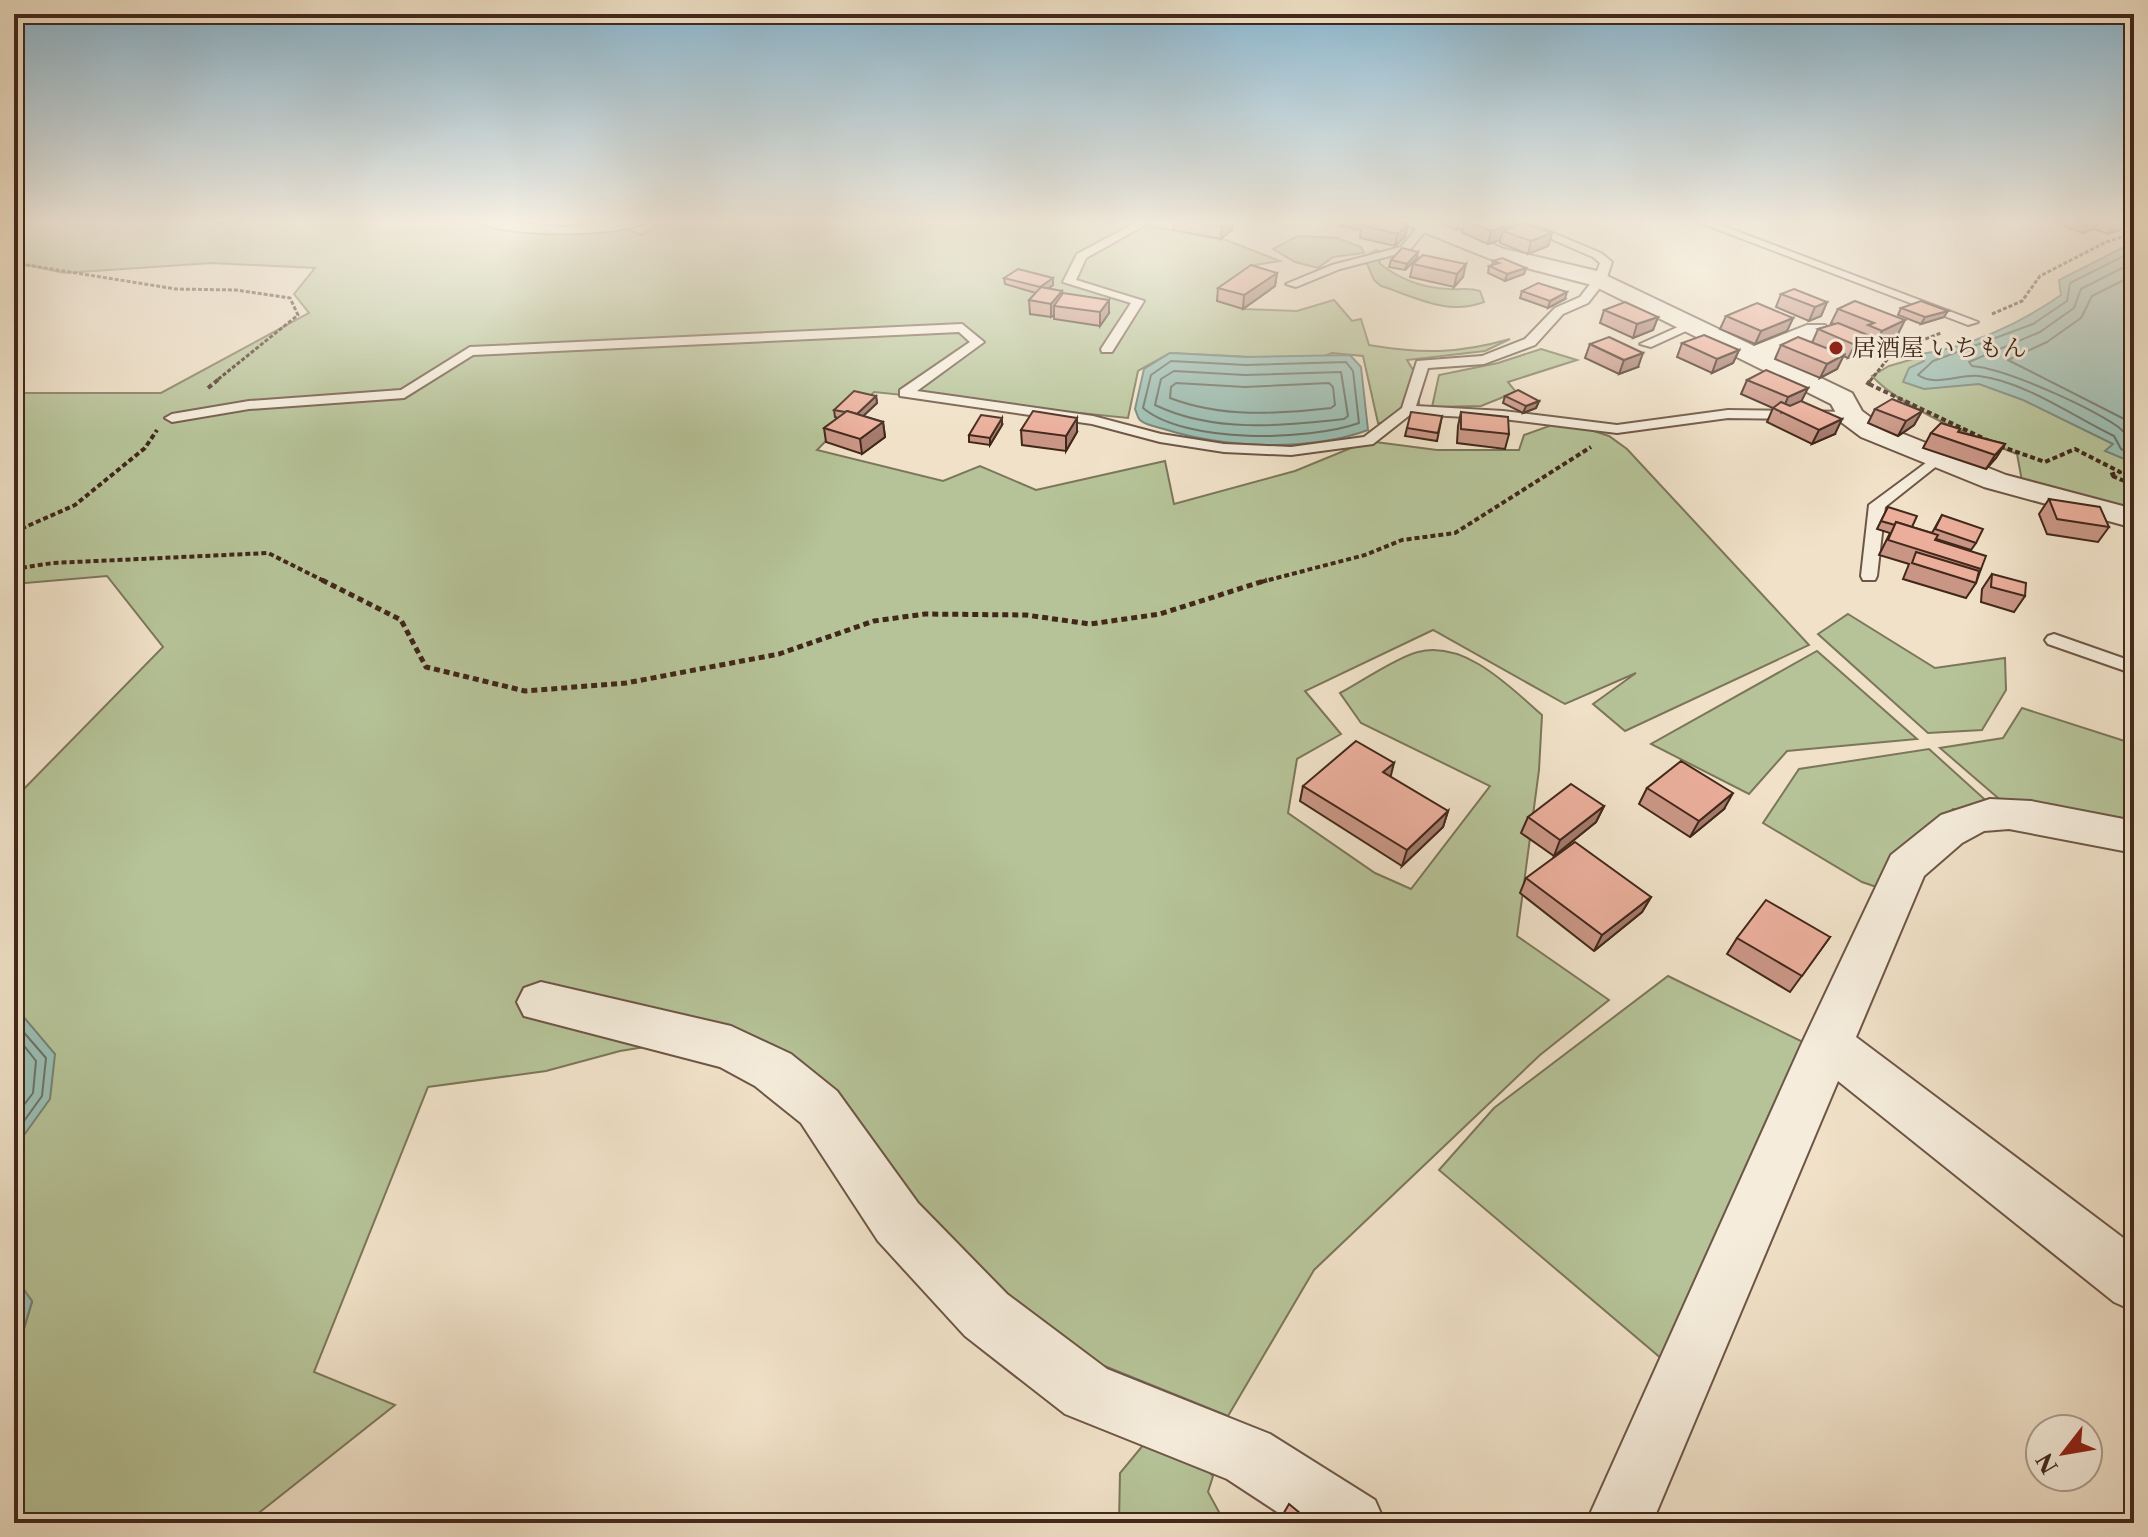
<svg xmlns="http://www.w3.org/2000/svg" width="2148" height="1537" font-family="'Libre Caslon Text','Noto Serif JP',serif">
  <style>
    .green { fill: #b6c398; stroke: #7c765a; stroke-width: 2 }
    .water { fill: #9abeb3; stroke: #778276; stroke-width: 2 }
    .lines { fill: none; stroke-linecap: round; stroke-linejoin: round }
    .shore { stroke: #6e7367; stroke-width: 2 }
    .service-casing { stroke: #6e5646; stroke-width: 4 }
    .minor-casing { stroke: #6e5646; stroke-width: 4 }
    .path-far2 { stroke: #42281b; stroke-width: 3; stroke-dasharray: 4 2; stroke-linecap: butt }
    .path-far1 { stroke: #42281b; stroke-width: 4; stroke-dasharray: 5 3; stroke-linecap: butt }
    .path { stroke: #42281b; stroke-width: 5; stroke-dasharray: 6 4; stroke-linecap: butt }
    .service { fill: #f5ecdb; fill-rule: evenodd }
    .minor { fill: #f5ecdb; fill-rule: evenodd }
    .wall { fill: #c99685; stroke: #42281b; stroke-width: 2 }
    .shaded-wall { fill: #a47a6c; stroke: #42281b; stroke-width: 2 }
    .building { fill: #eaae9b; stroke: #42281b; stroke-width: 2 }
    .poi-dot { fill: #8f2418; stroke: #f5ecdb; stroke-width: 3 }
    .labels { text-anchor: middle; stroke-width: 6; stroke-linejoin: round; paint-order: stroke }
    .far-poi-label { font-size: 24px; fill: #42281b; stroke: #f5ecdb; text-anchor: start }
  </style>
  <rect width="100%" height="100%" fill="#f0e1c8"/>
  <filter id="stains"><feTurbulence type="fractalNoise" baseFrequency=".0025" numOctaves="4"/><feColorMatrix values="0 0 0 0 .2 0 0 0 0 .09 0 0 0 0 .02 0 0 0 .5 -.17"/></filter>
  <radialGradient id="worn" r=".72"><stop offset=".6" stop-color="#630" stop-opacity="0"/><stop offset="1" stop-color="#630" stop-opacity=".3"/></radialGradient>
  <g class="green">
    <path d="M40 220H487L496 228 620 227 642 235 662 220H1116L1226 240 1280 261 1255 265 1226 292 1243 309 1297 311 1334 300 1352 321 1361 319 1369 345C1422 354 1457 354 1510 339L1485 351 1407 360 1418 378 1419 405 1390 423H1378L1363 356 1332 353 1315 360 1170 353 1138 371 1128 418 874 392 817 450 943 481 980 466 1036 490 1165 461 1174 504 1295 471 1368 441 1437 450H1519L1524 435 1563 421 1609 436 1627 449 1809 645 1625 731 1593 704 1636 673 1565 704 1433 630 1305 691 1341 734 1297 759 1288 813 1375 873 1411 889 1490 786 1361 723 1340 693C1357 684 1401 655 1418 652 1465 640 1510 687 1542 715L1539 770 1517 936 1609 1000 1540 1055 1314 1270 1228 1416 1060 1348 738 1032 620 1051 546 1071 428 1087 314 1372 395 1405 246 1523H14V1362L32 1302 14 1295V799L163 647 107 576 14 584V393H161L309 313 294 294 315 268 212 263 64 273 14 262V225Z"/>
    <polygon points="1298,236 1337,238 1361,247 1364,253 1333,257 1318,268 1295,262 1273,249"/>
    <path d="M1376 250 1384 253 1379 263C1399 279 1423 288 1449 289 1462 290 1468 287 1480 291L1484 302C1447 316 1416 297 1381 286L1374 280 1364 257Z"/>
    <polygon points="1541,349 1577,360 1508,382 1516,392 1481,406 1432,407 1439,375 1498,363"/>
    <path d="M1934 353 2100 433 2134 457V512L2022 481 2017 454C1976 438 1901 408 1872 376L1889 366Z"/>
    <polygon points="1848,614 1935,668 2005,658 2006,690 1982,730 1928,733 1818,634"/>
    <polygon points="1817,651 1917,739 1787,751 1749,794 1651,744"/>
    <polygon points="2022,708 2134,744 2134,840 2019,816 1940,748 2003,738"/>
    <polygon points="1929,749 2003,816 1953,809 1906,867 1894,893 1862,882 1763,823 1799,769"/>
    <polygon points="1668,976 1803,1042 1682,1376 1439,1170 1494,1108"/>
    <polygon points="1149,1438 1187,1450 1213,1476 1208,1492 1225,1523 1119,1523 1120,1473"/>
  </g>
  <g class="water">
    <path d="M2134 242V463L2105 451 2113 444 2023 400 1979 384 1924 389 1903 382 1909 368 1924 361 1921 354C1970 347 2021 323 2061 295L2059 280Z"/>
    <path d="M1170 353 1246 357 1350 355 1361 367 1368 430C1308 452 1224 448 1164 429 1157 427 1145 425 1140 420 1137 417 1137 413 1135 409L1144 369Z"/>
    <polygon points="14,1013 22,1015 55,1054 50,1099 14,1149"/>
    <polygon points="14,1287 22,1287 32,1301 14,1362"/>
  </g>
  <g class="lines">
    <g class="shore">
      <path d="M2134 251 2070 283 2067 301 2033 324 1933 361 1918 375C1936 387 1958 374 1979 376 2026 382 2072 416 2114 436L2121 449 2134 455"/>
      <path d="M2134 262 2081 289 2074 308 2040 332 1969 362 1972 366C2007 369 2087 406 2117 426 2123 430 2129 438 2134 444"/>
      <polyline points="2134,275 2092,296 2081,318 2047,342 2008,360 2134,424"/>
      <path d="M1171 361 1246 365 1346 362 1353 371 1359 423C1308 441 1186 444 1143 408L1151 375Z"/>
      <path d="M1174 371 1245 375 1341 372 1348 416 1344 419C1282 426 1213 433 1155 405L1161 379Z"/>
      <path d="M1176 383 1245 387 1329 383 1333 387 1335 405 1331 408C1277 414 1222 418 1170 398L1171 387Z"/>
      <polyline points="14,1021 46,1058 42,1096 14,1135"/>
      <polyline points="14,1033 36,1061 33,1093 14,1118"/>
    </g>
    <defs>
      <g id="service">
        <path d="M476 220 563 227 650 220C623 238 502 238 476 220Z"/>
        <polygon points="1141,220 1154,220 1086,258 1076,280 1144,301 1112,352 1102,352 1101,349 1131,303 1063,282 1077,254"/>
        <polygon points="1508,220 1522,220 1601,253 1612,262 1606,280 1588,303 1563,314 1535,345 1484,364 1428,368 1416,406 1503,411 1617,425 1728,410 1851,412 1858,416 1851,420 1728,418 1617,433 1503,419 1411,414 1373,444 1291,455 1224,452 1160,442 1092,424 900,396 900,390 970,342 959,332 473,355 404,398 249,409 172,422 165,418 172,414 249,401 401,390 470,347 962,324 984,342 917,391 1093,416 1161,434 1224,444 1291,447 1364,437 1402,408 1417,361 1482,356 1525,339 1555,308 1580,297 1594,279 1600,263 1593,257"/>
        <polygon points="1693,220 1707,220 1978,322 1968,325"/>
        <polygon points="1422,222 1431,224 1409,251 1340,269 1296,287 1286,284 1332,265 1401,247"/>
        <polygon points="1689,322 1699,325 1651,347 1640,344"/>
        <polygon points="1938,454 1943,455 1943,461 1885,507 1877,576 1875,580 1863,580 1861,576 1869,505"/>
        <polygon points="2054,634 2134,662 2134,674 2048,644 2045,640 2048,636"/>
      </g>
      <g id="minor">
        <polygon points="1403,220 1434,220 1504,249 1597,271 1754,346 1807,325 1825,325 1829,330 1825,335 1775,356 1852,393 1862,411 1881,425 2006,475 2134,509 2134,528 1984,487 1861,437 1841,422 1831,404 1592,285 1488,258 1406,225"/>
        <polygon points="1990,799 2031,801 2134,821 2134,853 2009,829 1984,831 1962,843 1924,876 1856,1037 2134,1246 2134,1311 2114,1302 1838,1081 1652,1523 1586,1523 1802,1043 1891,855 1941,815"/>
        <polygon points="541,982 731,1026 791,1054 837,1091 918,1203 1007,1294 1107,1369 1270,1434 1375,1500 1385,1523 1294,1523 1227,1479 1065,1414 965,1336 878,1241 801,1123 755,1086 720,1067 524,1016 517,1002 524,988"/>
      </g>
    </defs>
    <use href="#service" class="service-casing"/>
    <use href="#minor" class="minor-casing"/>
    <g class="path-far2">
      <polyline points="14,263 176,289 236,290 290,298 298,315 216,381"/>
      <polyline points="1992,314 2022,301 2040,276 2106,242 2134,233"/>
      <polyline points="1870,381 1894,351 1941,333"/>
    </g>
    <g class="path-far1">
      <polyline points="1869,384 1991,442"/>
      <polyline points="1867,385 1871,379"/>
      <polyline points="208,388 219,379"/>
      <polyline points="2000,446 2045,462 2075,449 2120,472 2110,475 2134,485"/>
      <polyline points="14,532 75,505 145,448 157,430"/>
      <polyline points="14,569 53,563 268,553 326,582"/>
      <polyline points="1261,582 1365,555 1402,540 1455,533 1591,447"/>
    </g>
    <polyline class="path" points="322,580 401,620 426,667 525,691 626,683 779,654 874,621 925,614 1026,615 1090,624 1160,614 1267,580"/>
    <use href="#service" class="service"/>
    <use href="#minor" class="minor"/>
  </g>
  <g class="wall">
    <polygon points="1169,220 1233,220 1232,229 1221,239 1173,230 1174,221"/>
    <polygon points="1341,220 1387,220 1405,237 1395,246 1360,238 1361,230 1340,226"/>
    <polygon points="1434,220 1498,220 1511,225 1510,228 1552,233 1548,246 1528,254 1500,243 1500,240 1488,244 1462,233 1463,228 1457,230"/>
    <polygon points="2047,220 2134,220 2108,234 2094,229 2083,233"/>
    <polygon points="1423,255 1463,277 1454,287 1410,277 1413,264"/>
    <polygon points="1417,258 1405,270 1389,267 1391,260"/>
    <polygon points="1493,261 1526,268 1524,274 1505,281 1488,273 1489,266 1492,266"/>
    <polygon points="1277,273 1275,286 1243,309 1217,301 1218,288"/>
    <polygon points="1004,278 1053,278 1053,285 1048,289 1109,313 1100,326 1054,319 1054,315 1051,317 1030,314 1029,300 1036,293 1005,284"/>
    <polygon points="1522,291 1565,299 1548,308 1520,298"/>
    <polygon points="1781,294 1827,302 1821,316 1809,321 1776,307"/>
    <polygon points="1855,301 1898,334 1875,345 1872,343 1868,351 1848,358 1843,356 1837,369 1820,378 1775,359 1781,345 1812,343 1818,329 1835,324 1831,323 1838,309"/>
    <polygon points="1901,308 1944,317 1921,324 1898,315"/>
    <polygon points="1604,310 1658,317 1653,330 1633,338 1600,323"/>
    <polygon points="1726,316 1793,318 1787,331 1755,344 1720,329"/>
    <polygon points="1682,343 1739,350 1733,363 1712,373 1677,357"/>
    <polygon points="1590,344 1638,367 1619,374 1585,358"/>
    <polygon points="1747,380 1802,401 1835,434 1812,444 1767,422 1773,408 1741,394"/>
    <polygon points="876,396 877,403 863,416 883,422 885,437 862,454 826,442 824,428 838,418 835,417 834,410"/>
    <polygon points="1505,396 1539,401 1536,408 1523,413 1503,403"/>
    <polygon points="1875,409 1922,411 1914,425 1898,436 1868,423"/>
    <polygon points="1461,412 1509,434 1505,449 1457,443 1458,426"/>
    <polygon points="1442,416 1437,441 1405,436 1407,428"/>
    <polygon points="1002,425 990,445 969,442 969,435"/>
    <polygon points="1960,429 1958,432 2005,444 1996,458 1986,469 1923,448 1931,433"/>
    <polygon points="1021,430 1077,432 1066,451 1022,445"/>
    <polygon points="2049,499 2109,527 2098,542 2047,534 2039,514"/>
    <polygon points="1888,507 1912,527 1932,533 1942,515 1976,543 1971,550 1936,539 1935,540 1981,569 1976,583 1966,598 1903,579 1909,564 1879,555 1890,533 1877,529"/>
    <polygon points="1992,574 2025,596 2014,612 1981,602 1982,589"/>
    <polygon points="1303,786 1448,811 1443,827 1402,866 1300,801"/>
    <polygon points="1647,788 1724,809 1690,837 1639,804"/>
    <polygon points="1604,806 1596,822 1554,856 1521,833 1528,817"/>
    <polygon points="1526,878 1651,897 1642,912 1594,951 1520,893"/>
    <polygon points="1830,937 1790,992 1727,954 1737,938"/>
  </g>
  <g class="shaded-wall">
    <polygon points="1230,220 1233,220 1232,229 1221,239 1222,227"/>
    <polygon points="1460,220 1479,220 1465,221 1463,228 1457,230"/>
    <polygon points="2090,220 2100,220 2094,229 2083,233"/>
    <polygon points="2116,220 2134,220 2134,225 2108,234"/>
    <polygon points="1408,225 1405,237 1395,246 1397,234"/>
    <polygon points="1511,225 1509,233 1503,231 1500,240 1488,244 1491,231"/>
    <polygon points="1552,233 1548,246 1528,254 1531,241"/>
    <polygon points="1418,252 1417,258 1405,270 1407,264"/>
    <polygon points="1466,264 1463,277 1454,287 1457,274"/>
    <polygon points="1526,268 1524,274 1505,281 1507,274"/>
    <polygon points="1277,273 1275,286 1243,309 1244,295"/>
    <polygon points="1053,278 1053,285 1040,294 1040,287"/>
    <polygon points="16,287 24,300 14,304 14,288"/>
    <polygon points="1062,291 1063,304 1054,306 1054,315 1051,317 1051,304"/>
    <polygon points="1567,292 1565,299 1548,308 1550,301"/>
    <polygon points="1109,300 1109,313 1100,326 1100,312"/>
    <polygon points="1827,302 1821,316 1809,321 1815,307"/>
    <polygon points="1948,311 1944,317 1921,324 1925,317"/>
    <polygon points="1658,317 1653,330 1633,338 1637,324"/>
    <polygon points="1793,318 1787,331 1755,344 1761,331"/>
    <polygon points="1905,320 1898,334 1875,345 1882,331"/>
    <polygon points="1875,338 1868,351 1848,358 1855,345"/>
    <polygon points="1739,350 1733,363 1712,373 1717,359"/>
    <polygon points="1643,353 1638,367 1619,374 1624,360"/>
    <polygon points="1844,355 1837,369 1820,378 1827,364"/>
    <polygon points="1808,388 1801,402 1782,412 1788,397"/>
    <polygon points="876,396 877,403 857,422 856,415"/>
    <polygon points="1539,401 1536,408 1523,413 1526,406"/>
    <polygon points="1922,411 1914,425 1898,436 1906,421"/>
    <polygon points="1002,418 1002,425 990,445 990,438"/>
    <polygon points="1077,418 1077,432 1066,451 1066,436"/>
    <polygon points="1842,419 1835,434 1812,444 1819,430"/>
    <polygon points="883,422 885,437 862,454 860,439"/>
    <polygon points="2005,444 1996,458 1986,469 1995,455"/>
    <polygon points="1394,763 1390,779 1383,772"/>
    <polygon points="1733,793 1724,809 1690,837 1699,821"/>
    <polygon points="1604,806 1596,822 1554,856 1560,840"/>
    <polygon points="1448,811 1443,827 1402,866 1407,850"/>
    <polygon points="1651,897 1642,912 1594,951 1602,935"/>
  </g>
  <g class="building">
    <polygon points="1187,220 1230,220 1222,227"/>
    <polygon points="1369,220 1387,220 1408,225 1397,234 1362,225"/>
    <polygon points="1467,220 1498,220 1511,225 1491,231 1465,221"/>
    <polygon points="1524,223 1552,233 1531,241 1503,231"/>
    <polygon points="1402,248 1418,252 1407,264 1391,260"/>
    <polygon points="1423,255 1466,264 1457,274 1413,264"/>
    <polygon points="1502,258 1526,268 1507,274 1489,266 1499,263 1493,261"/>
    <polygon points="1251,265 1277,273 1244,295 1218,288"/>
    <polygon points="1018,269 1053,278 1040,287 1004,278"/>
    <polygon points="1538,283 1567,292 1550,301 1522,291"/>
    <polygon points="1041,287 1062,291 1051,304 1029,300"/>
    <polygon points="1794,289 1827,302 1815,307 1781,294"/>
    <polygon points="1063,293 1109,300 1100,312 1054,306"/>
    <polygon points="1855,301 1905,320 1882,331 1868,325 1874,323 1838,309"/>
    <polygon points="1921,301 1948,311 1925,317 1901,308"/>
    <polygon points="1625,302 1658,317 1637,324 1604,310"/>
    <polygon points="1757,303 1793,318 1761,331 1726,316"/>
    <polygon points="1838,323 1875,338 1855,345 1818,329"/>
    <polygon points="1704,335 1739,350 1717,359 1682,343"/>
    <polygon points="1609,337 1643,353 1624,360 1590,344"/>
    <polygon points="1798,337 1844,355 1827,364 1781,345"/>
    <polygon points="1766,370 1808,388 1788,397 1747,380"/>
    <polygon points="1518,390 1539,401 1526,406 1505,396"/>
    <polygon points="854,391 876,396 857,414 847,411 845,412 834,410"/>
    <polygon points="1892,399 1922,411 1906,421 1875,409"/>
    <polygon points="1801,401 1842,419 1819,430 1773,408 1781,402 1790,406"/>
    <polygon points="847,411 883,422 860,439 824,428"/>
    <polygon points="1033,411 1077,418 1066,436 1021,430"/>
    <polygon points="1411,412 1442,416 1438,433 1407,428"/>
    <polygon points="1461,412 1508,417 1509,434 1461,429"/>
    <polygon points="981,415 1002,418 990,438 969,435"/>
    <polygon points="1941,423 1960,429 1958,432 2005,444 1995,455 1931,433"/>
    <polygon points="2049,499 2100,507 2109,527 2057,519"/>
    <polygon points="1888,507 1917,516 1912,527 1896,522 1895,525 1881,521"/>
    <polygon points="1942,515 1983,529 1976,543 1935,529"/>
    <polygon points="1896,522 1938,535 1935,540 1986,556 1981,569 1888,540"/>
    <polygon points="1916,552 1979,571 1976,583 1912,563"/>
    <polygon points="1992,574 2026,583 2025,596 1991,587"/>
    <polygon points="1356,741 1394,763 1383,772 1448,811 1407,850 1303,786"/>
    <polygon points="1681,761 1733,793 1699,821 1647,788"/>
    <polygon points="1571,784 1604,806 1560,840 1528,817"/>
    <polygon points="1575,842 1651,897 1602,935 1526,878"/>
    <polygon points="1766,900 1830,937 1802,976 1737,938"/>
    <polygon points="1289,1504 1312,1523 1278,1523"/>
  </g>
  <linearGradient id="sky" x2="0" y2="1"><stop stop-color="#89b8d3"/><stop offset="0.51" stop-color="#f8f2e6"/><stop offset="1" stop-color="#f8f2e6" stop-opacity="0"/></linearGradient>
  <rect width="2148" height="435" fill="url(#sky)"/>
  <circle class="poi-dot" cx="1836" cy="348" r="8"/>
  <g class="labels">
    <g class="far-poi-label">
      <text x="1852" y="356">居酒屋 いちもん</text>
    </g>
  </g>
  <rect width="2148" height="1537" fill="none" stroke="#f0e1c8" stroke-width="48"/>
  <rect x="16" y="16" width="2116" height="1505" fill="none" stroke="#42281b" stroke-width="4"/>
  <rect x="24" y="24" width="2100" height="1489" fill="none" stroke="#42281b" stroke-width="2"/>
  <g transform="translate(2064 1453) rotate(239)"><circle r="38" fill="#f5ecdb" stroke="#ad9e8e" stroke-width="2"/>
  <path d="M0-6L14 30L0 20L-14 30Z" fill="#8f2418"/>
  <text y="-12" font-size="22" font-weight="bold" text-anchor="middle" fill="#42281b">N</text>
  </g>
  <rect width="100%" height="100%" filter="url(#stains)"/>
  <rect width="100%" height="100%" fill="url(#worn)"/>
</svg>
